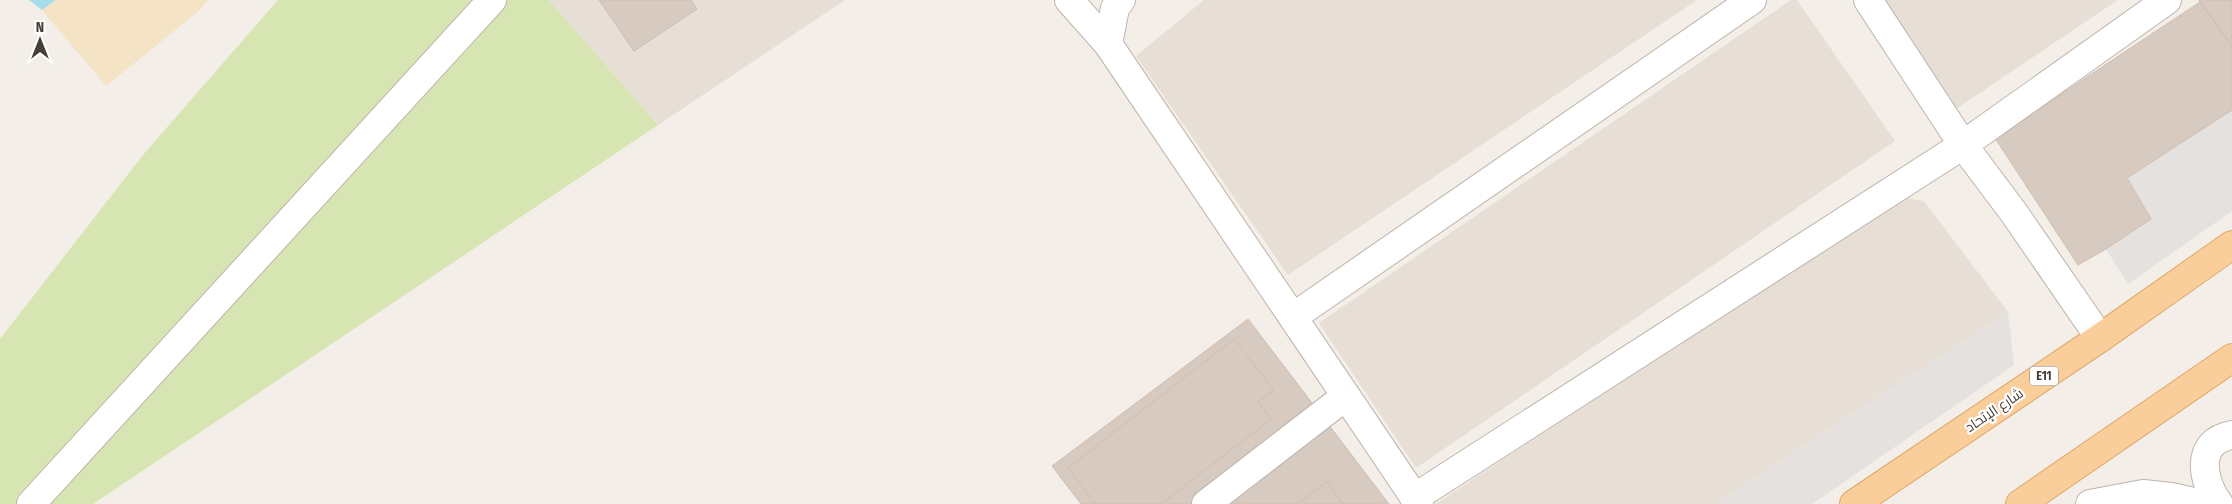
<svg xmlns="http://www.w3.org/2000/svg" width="2232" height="504" font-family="'Fira Sans Condensed',Cairo,sans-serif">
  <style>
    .residential { fill: #e7ded6 }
    .green { fill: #d7e5b2 }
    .sand { fill: #f5e3c5 }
    .parking { fill: #e4e1df }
    .water { fill: #a7dced }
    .building { fill: #d7cac0; stroke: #cfbeb1 }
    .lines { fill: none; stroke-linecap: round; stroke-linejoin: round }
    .minor-casing { stroke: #beb4aa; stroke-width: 30 }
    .major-casing { stroke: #dea86a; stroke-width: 30 }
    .minor { stroke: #fff; stroke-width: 28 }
    .major { stroke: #face9a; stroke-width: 28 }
    .labels { text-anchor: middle; stroke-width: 4.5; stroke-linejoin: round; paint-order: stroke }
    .shield { fill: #fff; stroke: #7e7773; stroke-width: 1 }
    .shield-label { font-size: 12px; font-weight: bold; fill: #463d37 }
    .street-label { font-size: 14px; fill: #463d37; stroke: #fff }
  </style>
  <rect width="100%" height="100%" fill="#f3eee8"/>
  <g class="residential">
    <polygon points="549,0 845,0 658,125"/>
    <polygon points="1204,0 1697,0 1288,275 1136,56"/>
    <polygon points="1791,0 1797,0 1895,141 1416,468 1319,323"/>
    <polygon points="1868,0 2118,0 1944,117"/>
    <polygon points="1896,196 1924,201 2008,312 1715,504 1436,504"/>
  </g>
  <polygon class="green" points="278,0 549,0 658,125 93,504 0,504 0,339 143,155"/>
  <polygon class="sand" points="56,0 208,0 200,10 106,86 42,10"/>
  <g class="parking">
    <polygon points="2232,110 2232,211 2128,284 2106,249 2151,219 2127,178"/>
    <polygon points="2008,312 2014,365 1812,504 1715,504"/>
  </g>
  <polygon class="water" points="29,0 56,0 42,10"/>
  <g class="building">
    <polygon points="599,0 691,0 697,9 634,51"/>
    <polygon points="2199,0 2232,0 2232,46 2200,2"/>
    <polygon points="2200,2 2232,46 2232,110 2127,178 2151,219 2106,249 2078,265 1995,138"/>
    <polygon points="1248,319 1389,504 1081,504 1052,466"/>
    <polygon points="1234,339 1274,390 1258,402 1271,419 1161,504 1096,504 1068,468"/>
    <polygon points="1327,481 1343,504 1298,504"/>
  </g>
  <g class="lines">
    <defs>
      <g id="minor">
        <polyline points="1069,0 1108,44 1419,504"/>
        <polyline points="1868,0 1963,145 2014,213 2100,338"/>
        <polyline points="1108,44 1115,8 1121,0"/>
        <polyline points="1293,317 1752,0"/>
        <polyline points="1414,498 1963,145 2167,0"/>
        <polyline points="31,504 492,0"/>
        <polyline points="1206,504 1346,396"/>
        <polyline points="2090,504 2143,494 2171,497 2202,504"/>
        <path d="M2219 504C2202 482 2194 441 2232 435"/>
      </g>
      <g id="major">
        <polyline points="1854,504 2100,338 2232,245"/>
        <polyline points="2020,504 2232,358"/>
      </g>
    </defs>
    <use href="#minor" class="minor-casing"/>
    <use href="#major" class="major-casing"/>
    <use href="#minor" class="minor"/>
    <use href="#major" class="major"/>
  </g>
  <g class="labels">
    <rect class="shield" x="2030" y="366.5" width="28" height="19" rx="4"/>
    <g class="shield-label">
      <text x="2044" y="380">E11</text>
    </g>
    <g class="street-label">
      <text transform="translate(1994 410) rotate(-34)" y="5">شارع الإتحاد</text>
    </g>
  </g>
  <g transform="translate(40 40)" stroke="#ffffff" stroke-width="4" paint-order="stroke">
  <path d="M0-4L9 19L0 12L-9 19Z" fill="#463d37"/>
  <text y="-8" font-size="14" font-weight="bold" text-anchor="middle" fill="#463d37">N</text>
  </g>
</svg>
